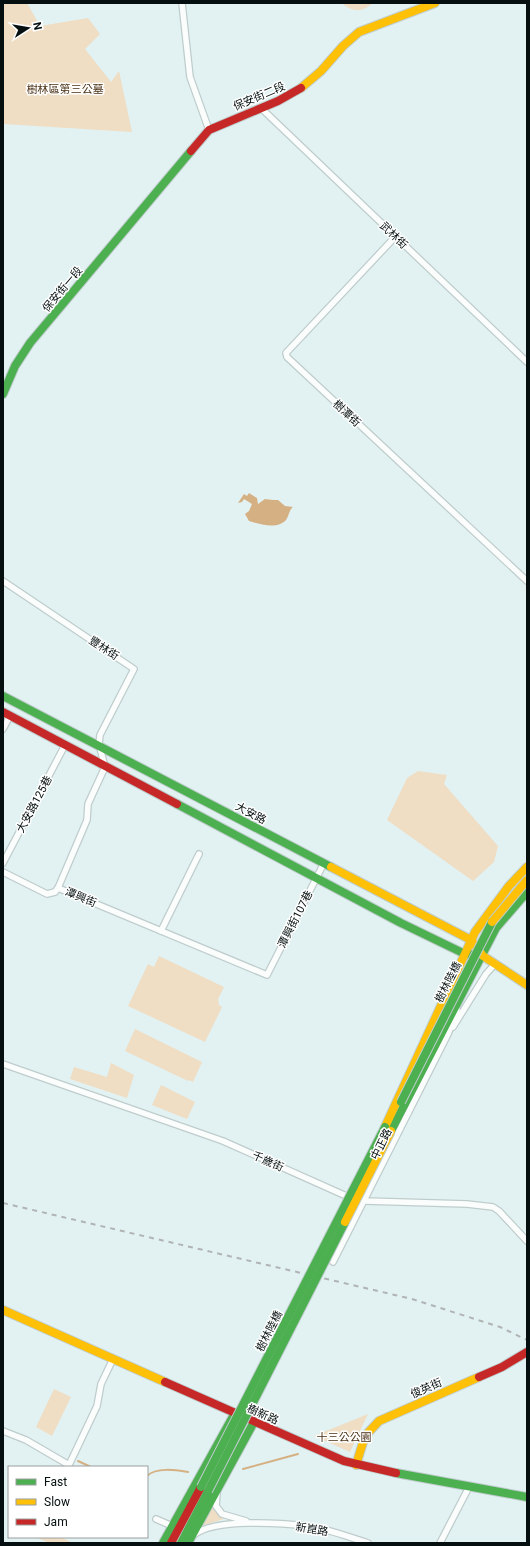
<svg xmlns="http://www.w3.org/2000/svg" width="530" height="1546" font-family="Roboto,'Noto Sans TC',sans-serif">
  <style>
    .green { fill: #efddc4 }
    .water { fill: #d5b083 }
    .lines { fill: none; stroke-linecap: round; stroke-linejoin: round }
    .stream { stroke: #d5b083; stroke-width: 2 }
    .street-casing { stroke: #bfcccc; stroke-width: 8 }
    .fast-casing { stroke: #bfcccc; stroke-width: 10 }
    .slow-casing { stroke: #bfcccc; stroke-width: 10 }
    .jam-casing { stroke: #bfcccc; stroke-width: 10 }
    .street { stroke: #fbfdfd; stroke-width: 5.5 }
    .fast { stroke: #4caf50; stroke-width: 8 }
    .slow { stroke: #ffc107; stroke-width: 8 }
    .jam { stroke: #c62828; stroke-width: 8 }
    .rail { stroke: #b1b4b4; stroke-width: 2; stroke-dasharray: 5 5; stroke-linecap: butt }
    .fast-bridge-casing { stroke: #bfcccc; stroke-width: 10; stroke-linecap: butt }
    .slow-bridge-casing { stroke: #bfcccc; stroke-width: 10; stroke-linecap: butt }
    .fast-bridge { stroke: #4caf50; stroke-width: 8 }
    .slow-bridge { stroke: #ffc107; stroke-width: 8 }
    .labels { text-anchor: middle; stroke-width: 3; stroke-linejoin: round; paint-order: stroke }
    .park-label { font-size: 11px; fill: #482f13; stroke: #fff }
    .street-label { font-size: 11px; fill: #050f0f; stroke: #fff }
  </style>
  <rect width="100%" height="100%" fill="#e2f2f2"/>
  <g class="green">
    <polygon points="3,3 27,3 40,26 88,18 100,34 85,49 111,82 119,71 132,132 3,124"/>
    <path d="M342 3H372C363 13 351 12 342 3Z"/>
    <polygon points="418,771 447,775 444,784 498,846 494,862 473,881 387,820 407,778"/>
    <polygon points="159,956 224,987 218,999 219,1005 222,1007 205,1042 128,1006 148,964 154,967"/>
    <polygon points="135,1029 202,1062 193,1082 189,1080 188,1081 125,1051"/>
    <polygon points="111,1063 134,1075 127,1098 70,1079 74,1067 107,1077"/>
    <polygon points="161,1085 195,1102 187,1119 152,1105"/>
    <polygon points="54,1389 71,1397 52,1436 36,1427"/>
    <polygon points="368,1414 350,1452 314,1436"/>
    <polygon points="213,1503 216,1512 224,1519 198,1527"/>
    <polygon points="35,1537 60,1537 73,1543 50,1543"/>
  </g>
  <path class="water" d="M249 493 257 498 258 504 265 499 273 500H278L285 506 293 507C289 510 289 516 286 520 277 530 259 524 249 521L245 514 249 511 252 504 244 499 242 502 238 503 244 494 247 496Z"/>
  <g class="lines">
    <g class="stream">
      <polyline points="78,1461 91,1467"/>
      <polyline points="243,1469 298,1454"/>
      <path d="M147 1476C156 1467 176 1470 188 1472"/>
    </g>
    <defs>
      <g id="street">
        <polyline points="182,3 190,77 209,130"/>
        <polyline points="261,108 527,362"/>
        <polyline points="396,236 286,353 287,357 527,581"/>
        <polyline points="3,581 134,669 100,735 99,744 105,767 88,804 87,820 58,888"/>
        <polyline points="3,729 10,716"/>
        <polyline points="3,863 65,745"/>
        <polyline points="3,872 47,894 55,892 58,888 267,975 324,863"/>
        <polyline points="161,931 199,854"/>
        <polyline points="453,1027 486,974 495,964"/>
        <polyline points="3,1064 223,1141 344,1195 365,1201 467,1204 493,1207 499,1211 527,1241"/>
        <polyline points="333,1262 448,1034 457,1010"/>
        <polyline points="3,1431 26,1440 69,1465 97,1406 101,1384 113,1359"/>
        <polyline points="217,1493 216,1506 222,1514 246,1521"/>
        <polyline points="156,1519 172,1526"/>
        <path d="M194 1535C214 1518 282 1523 308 1526 329 1529 348 1537 368 1543"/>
        <polyline points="440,1543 469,1487"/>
      </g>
      <g id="fast">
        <polyline points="3,394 15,366 30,343 191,151"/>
        <polyline points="3,696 331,867"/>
        <polyline points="177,804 401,923 465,954 480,955"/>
        <polyline points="391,1131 496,928 527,892"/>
        <polyline points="396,1473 527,1497"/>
        <polyline points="163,1543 235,1413"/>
        <polyline points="181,1543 208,1491"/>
        <polyline points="188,1543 254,1422"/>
      </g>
      <g id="slow">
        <polyline points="301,88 321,71 343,46 359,32 435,3"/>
        <polyline points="331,867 471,940 483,956 527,985"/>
        <polyline points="385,1127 475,932 509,886 527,867"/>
        <polyline points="3,1310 165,1382"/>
        <polyline points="356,1465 365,1436 379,1421 479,1377"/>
      </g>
      <g id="jam">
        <polyline points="191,151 209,130 278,101 301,88"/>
        <polyline points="3,712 177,804"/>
        <polyline points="479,1377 502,1367 527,1352"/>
        <polyline points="165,1382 344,1461 396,1473"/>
        <polyline points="171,1543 201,1487"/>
      </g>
    </defs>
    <use href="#street" class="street-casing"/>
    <use href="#fast" class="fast-casing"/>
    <use href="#slow" class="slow-casing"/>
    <use href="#jam" class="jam-casing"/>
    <use href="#street" class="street"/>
    <use href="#fast" class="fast"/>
    <use href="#slow" class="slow"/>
    <use href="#jam" class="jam"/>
    <polyline class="rail" points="3,1203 412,1299 500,1327 527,1340"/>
    <defs>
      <g id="fast-bridge">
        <polyline points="401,1102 492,922"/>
        <polyline points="201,1487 385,1127"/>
        <polyline points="208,1491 345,1222"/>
      </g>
      <g id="slow-bridge">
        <polyline points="492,922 527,880"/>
        <polyline points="345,1222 391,1131"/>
      </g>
    </defs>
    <use href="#fast-bridge" class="fast-bridge-casing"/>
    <use href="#slow-bridge" class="slow-bridge-casing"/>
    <use href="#fast-bridge" class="fast-bridge"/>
    <use href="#slow-bridge" class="slow-bridge"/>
  </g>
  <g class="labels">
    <g class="park-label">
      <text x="65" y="93">樹林區第三公墓</text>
      <text x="344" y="1441">十三公公園</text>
    </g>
    <g class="street-label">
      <text transform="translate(259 96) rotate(-23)" y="4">保安街二段</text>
      <text transform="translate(394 235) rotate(44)" y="4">武林街</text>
      <text transform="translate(62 289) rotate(-50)" y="4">保安街一段</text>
      <text transform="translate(347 413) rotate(43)" y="4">樹潭街</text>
      <text transform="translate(104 648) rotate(33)" y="4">豐林街</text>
      <text transform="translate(34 804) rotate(-62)" y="4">大安路125巷</text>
      <text transform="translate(251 813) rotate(28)" y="4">大安路</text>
      <text transform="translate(81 897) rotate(23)" y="4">潭興街</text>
      <text transform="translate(295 919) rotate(-63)" y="4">潭興街107巷</text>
      <text transform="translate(448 982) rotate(-63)" y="4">樹林陸橋</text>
      <text transform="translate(381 1144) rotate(-64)" y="4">中正路</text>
      <text transform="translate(268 1161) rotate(24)" y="4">千歲街</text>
      <text transform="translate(269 1331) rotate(-63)" y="4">樹林陸橋</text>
      <text transform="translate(426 1388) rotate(-24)" y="4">俊英街</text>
      <text transform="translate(263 1414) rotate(24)" y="4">樹新路</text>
      <text transform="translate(312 1529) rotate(9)" y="4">新崑路</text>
    </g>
  </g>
  <rect width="530" height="1546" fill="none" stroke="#050f0f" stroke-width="8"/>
  <rect x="8" y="1466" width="140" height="72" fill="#ffffff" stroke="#9b9f9f"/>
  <rect x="16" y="1479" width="20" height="6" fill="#4caf50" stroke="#9b9f9f"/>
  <text x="44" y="1486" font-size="12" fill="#050f0f">Fast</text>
  <rect x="16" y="1499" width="20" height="6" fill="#ffc107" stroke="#9b9f9f"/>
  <text x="44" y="1506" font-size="12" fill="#050f0f">Slow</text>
  <rect x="16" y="1519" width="20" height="6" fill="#c62828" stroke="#9b9f9f"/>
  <text x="44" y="1526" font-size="12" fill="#050f0f">Jam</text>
  <g transform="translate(28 28) rotate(78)" stroke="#ffffff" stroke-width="3" paint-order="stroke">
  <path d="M0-3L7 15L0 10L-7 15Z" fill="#050f0f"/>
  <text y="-6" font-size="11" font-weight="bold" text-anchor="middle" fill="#050f0f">N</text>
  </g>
</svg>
